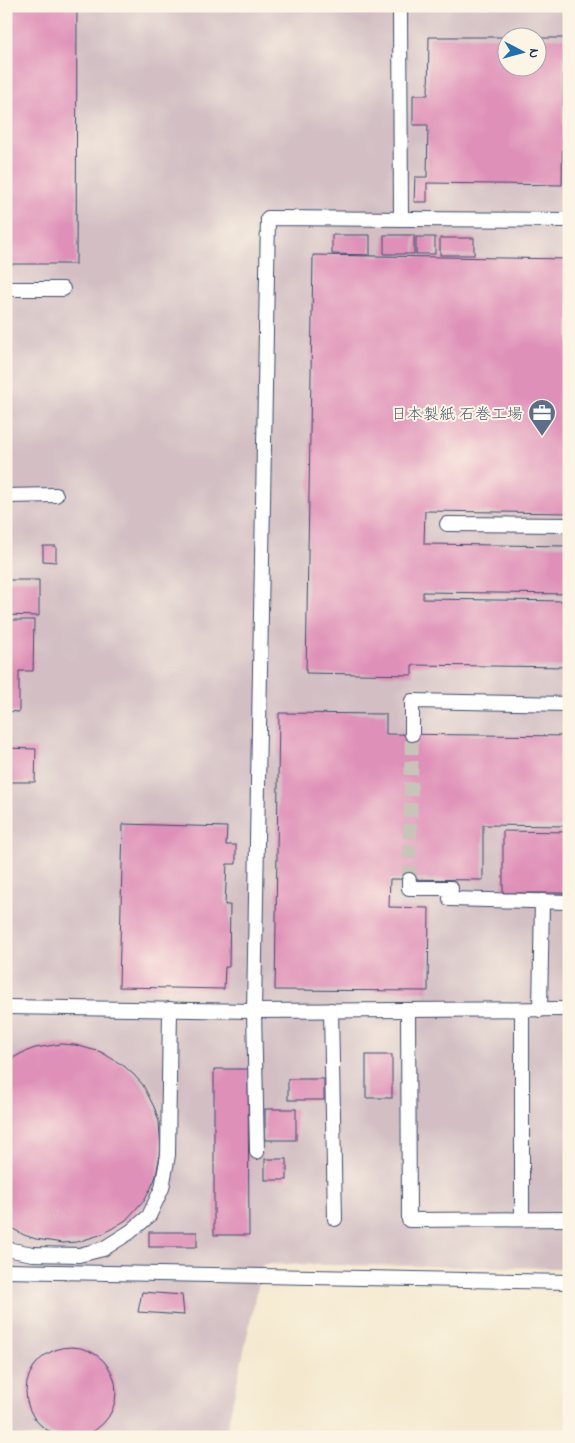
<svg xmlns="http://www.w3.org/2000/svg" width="575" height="1443" font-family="'Indie Flower','Klee One',sans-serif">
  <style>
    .industrial { fill: #d2bec3; fill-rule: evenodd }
    .building { fill: #df90b8 }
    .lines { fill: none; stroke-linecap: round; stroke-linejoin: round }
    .minor-tunnel { stroke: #c9c4b8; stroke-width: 14; stroke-dasharray: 14 7; stroke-linecap: butt }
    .minor-casing { stroke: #3c4b6f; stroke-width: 16 }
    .minor { stroke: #fff; stroke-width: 14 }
    .labels { text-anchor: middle; stroke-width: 4; stroke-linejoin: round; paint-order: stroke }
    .service-label { font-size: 16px; fill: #4e5e75; stroke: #fcf5e5; text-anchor: end }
  </style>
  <rect width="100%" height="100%" fill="#fcf5e5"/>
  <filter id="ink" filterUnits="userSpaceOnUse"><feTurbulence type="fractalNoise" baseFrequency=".02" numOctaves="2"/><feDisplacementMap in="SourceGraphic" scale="10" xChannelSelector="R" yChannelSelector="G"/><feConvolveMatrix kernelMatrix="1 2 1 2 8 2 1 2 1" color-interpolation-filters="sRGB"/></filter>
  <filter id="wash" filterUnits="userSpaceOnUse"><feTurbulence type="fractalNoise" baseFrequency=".0096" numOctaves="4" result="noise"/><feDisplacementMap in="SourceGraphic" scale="20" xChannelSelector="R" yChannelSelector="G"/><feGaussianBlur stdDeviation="1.12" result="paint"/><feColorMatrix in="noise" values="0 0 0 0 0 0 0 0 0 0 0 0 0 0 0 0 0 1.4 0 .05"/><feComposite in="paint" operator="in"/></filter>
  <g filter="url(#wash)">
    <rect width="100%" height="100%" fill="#f4e9cf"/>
    <path class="industrial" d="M6 6H569V1268L263 1264 225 1437H6ZM508 38H538V68H508Z"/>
    <g id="blocks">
      <g class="building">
        <polygon points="6,6 77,6 76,264 6,264"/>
        <polygon points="429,37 508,37 508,68 538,68 538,38 564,38 562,185 427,183 427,202 414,202 415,177 427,177 428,125 413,125 413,95 428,95"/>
        <polygon points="332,235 370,235 370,255 332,254"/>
        <rect x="384" y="235" width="30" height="19"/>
        <rect x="416" y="237" width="19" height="17"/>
        <rect x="440" y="238" width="34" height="17"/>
        <polygon points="313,255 569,259 569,513 425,511 424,544 569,546 569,594 423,592 423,599 569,601 569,667 412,665 412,675 306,673"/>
        <rect x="6" y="524" width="2" height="21"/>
        <polygon points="43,546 56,546 56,562 43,561"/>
        <polygon points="6,580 39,580 39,616 6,615"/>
        <polygon points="6,620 34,620 33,671 19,671 19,712 6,711"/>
        <polygon points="279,713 386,714 386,734 569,736 569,826 483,825 483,880 390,879 389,907 429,908 428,991 275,990"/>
        <polygon points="6,748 36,749 35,782 6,782"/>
        <polygon points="123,824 227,827 226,845 236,845 236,864 227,864 225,905 230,905 229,967 225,967 224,989 119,987"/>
        <polygon points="503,831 569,832 569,893 503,893"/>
        <polygon points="61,1044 75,1045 101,1052 124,1066 134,1075 143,1085 155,1109 159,1122 161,1149 156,1176 151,1188 144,1200 126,1220 103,1234 77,1242 63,1243 36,1239 24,1235 6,1225 6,1062 22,1053 35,1048"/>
        <rect x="366" y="1055" width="26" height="43"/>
        <polygon points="214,1069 248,1069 249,1235 214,1235"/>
        <rect x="288" y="1079" width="36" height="21"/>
        <rect x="265" y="1109" width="31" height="31"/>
        <rect x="265" y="1159" width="22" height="21"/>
        <rect x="149" y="1232" width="48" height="15"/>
        <polygon points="142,1292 182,1295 184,1315 138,1312"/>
        <circle cx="71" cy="1392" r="45"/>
      </g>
    </g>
  </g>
  <g filter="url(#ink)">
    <use href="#blocks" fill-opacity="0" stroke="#3c4b6f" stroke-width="1"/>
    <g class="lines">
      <polyline class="minor-tunnel" points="409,880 412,734"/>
      <defs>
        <g id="minor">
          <polyline points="400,6 401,219"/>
          <polyline points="6,289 63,289"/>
          <polyline points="6,496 56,495"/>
          <polyline points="447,524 569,525"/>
          <polyline points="412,734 412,701 569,704"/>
          <polyline points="409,880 409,888 451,888 450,899 569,902"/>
          <polyline points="6,1007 254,1011 569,1009"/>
          <polyline points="331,1010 335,1219"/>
          <polyline points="408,1010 409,1220 569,1219"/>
          <polyline points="522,1010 522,1219"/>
          <polyline points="540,1010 542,901"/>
          <polyline points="257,1152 254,1011 268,218 569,220"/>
          <polyline points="6,1249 33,1254 79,1255 103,1249 130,1232 149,1216 162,1188 168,1155 170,1009"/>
          <polyline points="6,1271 569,1282"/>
        </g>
      </defs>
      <use href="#minor" class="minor-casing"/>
      <use href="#minor" class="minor"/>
    </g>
  </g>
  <defs>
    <symbol id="office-pin" viewBox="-11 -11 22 30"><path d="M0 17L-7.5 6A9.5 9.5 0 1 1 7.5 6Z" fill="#5c6f8a" stroke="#fcf5e5"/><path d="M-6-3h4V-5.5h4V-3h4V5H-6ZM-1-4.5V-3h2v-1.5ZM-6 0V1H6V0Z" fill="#fff"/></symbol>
  </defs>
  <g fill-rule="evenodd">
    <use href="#office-pin" x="526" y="397" width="32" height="43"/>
  </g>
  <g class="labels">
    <g class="service-label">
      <text x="523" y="419">日本製紙 石巻工場</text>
    </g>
  </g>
  <rect width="575" height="1443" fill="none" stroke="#fcf5e5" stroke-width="25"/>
  <g transform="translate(522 52) rotate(96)"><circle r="24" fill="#fcf5e5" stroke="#a2a6af"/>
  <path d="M0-4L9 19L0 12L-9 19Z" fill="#1f6fb2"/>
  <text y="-8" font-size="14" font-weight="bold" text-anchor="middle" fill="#1b2f5e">N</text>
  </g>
</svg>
